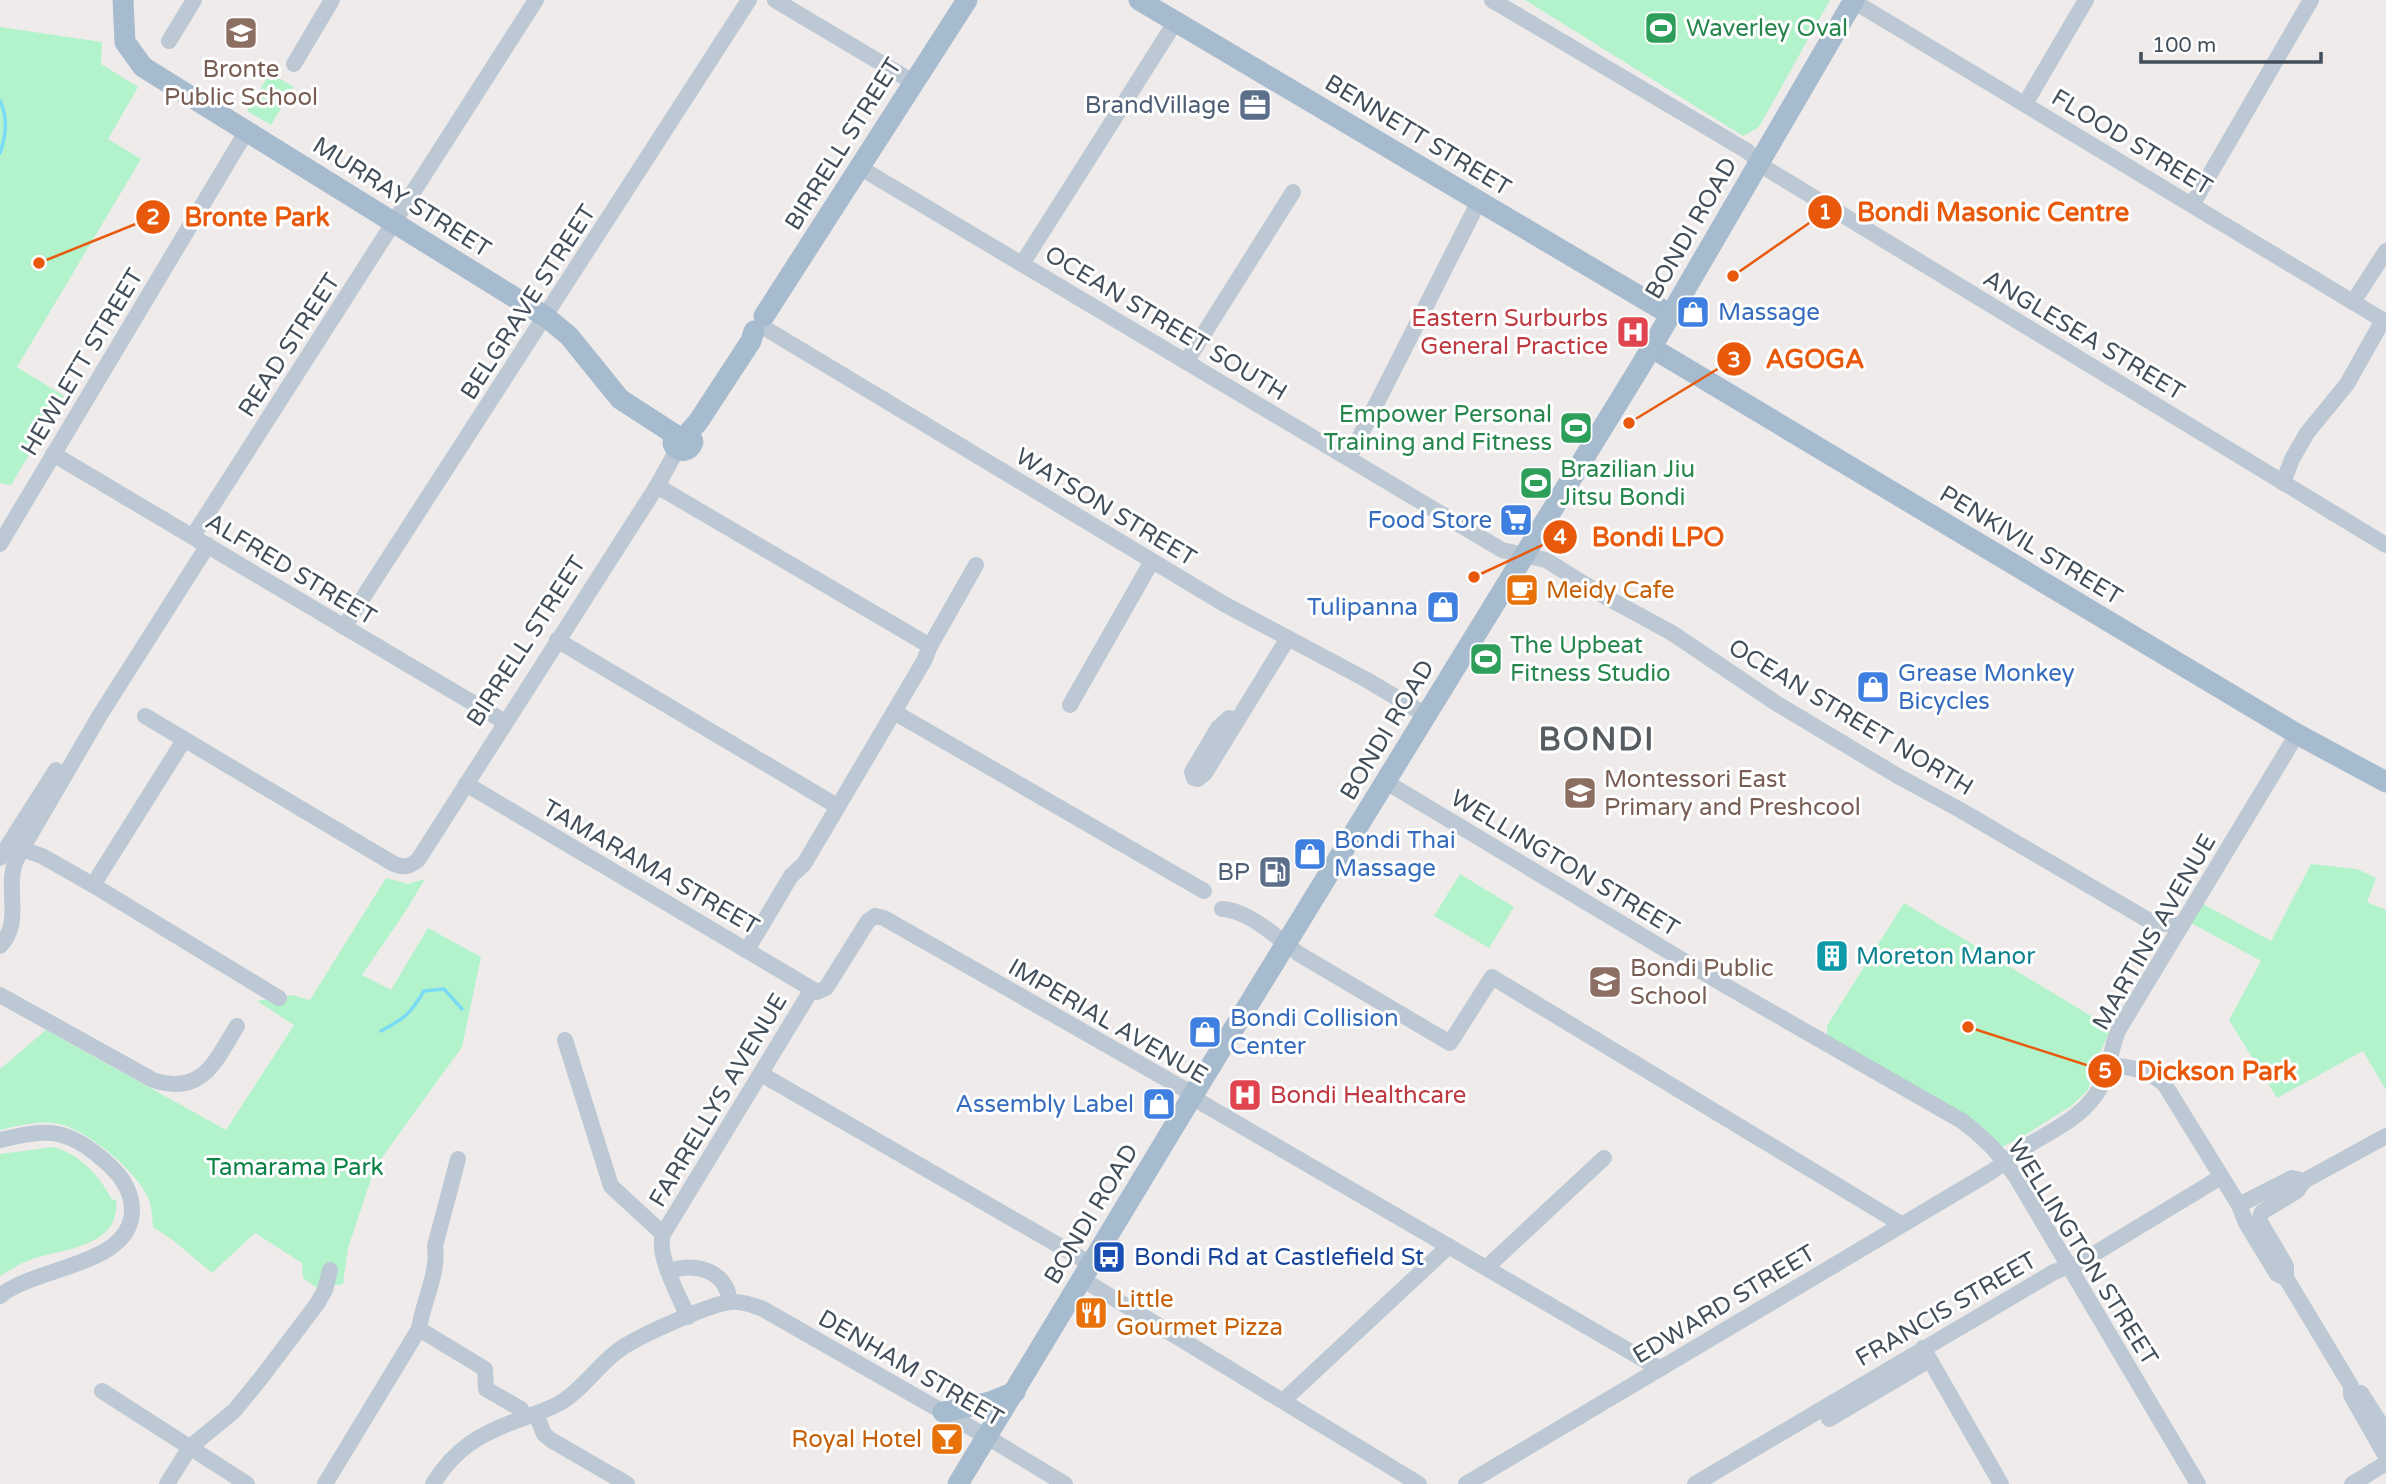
<svg xmlns="http://www.w3.org/2000/svg" width="2386" height="1484" font-family="'Varela Round',sans-serif">
  <style>
    .park { fill: #b2f3cb }
    .lines { fill: none; stroke-linecap: round; stroke-linejoin: round }
    .stream { stroke: #7adbf5; stroke-width: 3.5 }
    .minor { stroke: #bcc8d3; stroke-width: 16 }
    .major { stroke: #a7bbce; stroke-width: 21 }
    .labels { text-anchor: middle; stroke-width: 6; stroke-linejoin: round; paint-order: stroke }
    .leisure-label { font-size: 24px; fill: #27864d; stroke: #fff; text-anchor: start }
    .education-label { font-size: 24px; fill: #785e54; stroke: #fff; text-anchor: start }
    .service-label { font-size: 24px; fill: #4e5e75; stroke: #fff; text-anchor: end }
    .street-label { font-size: 24px; fill: #424f5a; stroke: #fff }
    .shop-label { font-size: 24px; fill: #366cbe; stroke: #fff; text-anchor: start }
    .health-label { font-size: 24px; fill: #be3a42; stroke: #fff; text-anchor: end }
    .food-label { font-size: 24px; fill: #c56008; stroke: #fff; text-anchor: start }
    .culture-label { font-size: 24px; fill: #0d838f; stroke: #fff; text-anchor: start }
    .park-label { font-size: 24px; fill: #0d8247; stroke: #fff }
    .transit-label { font-size: 24px; fill: #164399; stroke: #fff; text-anchor: start }
    .district-label { font-size: 32px; font-weight: bold; letter-spacing: 2px; fill: #575c61; stroke: #fff }
    .leader { fill: none; stroke: #e8590c; stroke-width: 2.5 }
    .callout-dot { fill: #e8590c; stroke: #fff; stroke-width: 2.5 }
    .mark-label { font-size: 21px; text-anchor: middle; font-weight: bold; fill: #fff }
    .callout-label { font-size: 26px; text-anchor: middle; font-weight: bold; fill: #e8590c; stroke: #fff; stroke-width: 6; stroke-linejoin: round; paint-order: stroke }
  </style>
  <rect width="100%" height="100%" fill="#efebeb"/>
  <g class="park">
    <polygon points="1525,0 1830,0 1759,127 1743,136"/>
    <polygon points="0,27 102,42 101,64 138,87 108,139 141,159 17,367 64,396 11,485 0,483"/>
    <polygon points="270,73 294,87 271,125 247,111"/>
    <polygon points="2311,864 2357,869 2376,878 2367,902 2386,910 2386,1090 2363,1051 2277,1098 2229,1020 2261,961 2191,923 2203,904 2271,941"/>
    <polygon points="1460,874 1514,907 1489,948 1434,916"/>
    <path d="M386 878 408 884 425 879 405 912 362 975 391 990 428 928 481 957 462 1047 375 1167 348 1248 343 1284 317 1288 303 1278 302 1263 255 1233 212 1273 174 1241 153 1227C152 1218 152 1208 149 1200 139 1172 83 1126 54 1123 36 1121 17 1126 0 1130V1069L46 1030 226 1130 294 1025 257 1001 292 995 310 1000Z"/>
    <polygon points="1904,903 2111,1028 2098,1057 2088,1090 2071,1106 2020,1138 1996,1150 1827,1045 1827,1026"/>
    <path d="M53 1147C80 1154 100 1176 112 1200L116 1199C121 1246 68 1248 35 1258 23 1262 11 1269 0 1276V1154Z"/>
  </g>
  <g class="lines">
    <g class="stream">
      <path d="M0 101C8 117 6 136 0 153"/>
      <path d="M381 1031C404 1019 411 1013 424 991L444 989 462 1009"/>
    </g>
    <g class="minor">
      <polyline points="775,0 913,82"/>
      <polyline points="1492,0 1747,151 1767,169 2386,545"/>
      <polyline points="1853,1 2386,322"/>
      <polyline points="169,41 194,0"/>
      <polyline points="294,64 332,0"/>
      <polyline points="2025,104 2086,0"/>
      <polyline points="859,167 1502,550 1546,560 1604,596 1672,633 1776,703 1896,775 1962,811 2153,923 2182,925"/>
      <polyline points="2192,205 2311,0"/>
      <polyline points="1022,264 1176,21"/>
      <polyline points="2353,302 2386,251"/>
      <polyline points="768,330 1224,604 1365,679 1426,715"/>
      <polyline points="1186,362 1293,192"/>
      <polyline points="53,454 505,722"/>
      <polyline points="1349,458 1479,201"/>
      <polyline points="2283,483 2292,459 2307,433 2347,384 2383,320"/>
      <polyline points="657,486 930,646"/>
      <polyline points="193,536 536,0"/>
      <polyline points="0,544 246,132"/>
      <polyline points="344,627 749,0"/>
      <polyline points="557,640 837,806"/>
      <polyline points="1070,705 1152,561"/>
      <polyline points="894,712 1204,891"/>
      <path d="M145 716 394 864C404 868 409 867 418 860L657 486 677 450"/>
      <polyline points="1236,720 1229,718 1218,728 1192,772 1194,778 1198,779 1205,773 1288,638"/>
      <path d="M1386 782 1726 986 1962 1121C1984 1137 2001 1155 2016 1177L2198 1484"/>
      <polyline points="466,784 817,992 826,988 868,921 875,916 884,918 1184,1089 1202,1103 1660,1369"/>
      <polyline points="22,849 42,856 93,885 279,998"/>
      <polyline points="0,858 56,770"/>
      <polyline points="93,885 184,740"/>
      <path d="M1222 909C1249 910 1277 938 1299 954L1450 1043 1492 977 1901 1224"/>
      <path d="M0 946C21 924 8 897 13 870 14 863 19 855 22 849L100 715 208 545"/>
      <polyline points="747,950 791,876 804,864 924,661 930,646 976,565"/>
      <path d="M0 995 153 1080C202 1096 215 1062 237 1026"/>
      <polyline points="565,1040 611,1186 663,1234"/>
      <path d="M2108 1065C2130 1067 2148 1069 2165 1085L2239 1205 2246 1223 2277 1274 2286 1278"/>
      <polyline points="761,1074 1091,1264"/>
      <path d="M0 1140C44 1130 63 1126 100 1157 117 1171 132 1187 132 1210 132 1266 36 1266 0 1296"/>
      <polyline points="2239,1205 2292,1178 2304,1181"/>
      <polyline points="1487,1267 1604,1158"/>
      <path d="M669 1271C696 1262 726 1270 730 1302"/>
      <polyline points="1082,1279 1419,1484"/>
      <path d="M688 1317C679 1296 656 1255 663 1234L812 989"/>
      <polyline points="419,1329 485,1369 486,1389 521,1409 525,1417"/>
      <polyline points="1923,1348 2001,1484"/>
      <polyline points="102,1391 247,1484"/>
      <polyline points="2361,1393 2386,1432"/>
      <polyline points="1284,1400 1449,1246"/>
      <polyline points="536,1414 544,1434 551,1440 627,1484"/>
      <polyline points="1829,1419 1929,1360"/>
      <polyline points="2384,1453 2351,1395 2351,1386 2286,1278 2286,1266 2259,1220 2262,1212 2297,1191 2304,1181 2386,1136"/>
      <polyline points="167,1484 190,1447 234,1411 261,1378 317,1304 325,1290 330,1270"/>
      <path d="M325 1484 419 1329C423 1301 439 1273 435 1246L458 1159"/>
      <path d="M433 1484C455 1448 481 1433 521 1419 534 1414 547 1410 560 1403 582 1390 595 1369 615 1353 631 1339 711 1303 732 1302 742 1301 753 1305 763 1309L987 1437 1065 1484"/>
      <path d="M1466 1484 1991 1172C1999 1167 2005 1160 2013 1155 2044 1133 2083 1121 2101 1086 2111 1068 2110 1047 2119 1029L2297 734"/>
      <polyline points="1695,1484 2054,1272 2079,1263 2221,1177"/>
      <polyline points="2352,1484 2383,1465"/>
    </g>
    <g class="major">
      <polyline points="123,0 125,42 143,67 546,317 569,336 620,399 674,434"/>
      <polyline points="1139,0 1671,315"/>
      <polyline points="764,316 967,0"/>
      <polyline points="1652,348 2297,734 2386,782"/>
      <polyline points="689,432 698,422 751,341 754,331"/>
      <path d="M674 434 673 444C679 454 689 452 693 442L689 432"/>
      <polyline points="943,1412 990,1402 1015,1392"/>
      <polyline points="958,1484 1193,1095 1643,362 1854,0"/>
    </g>
  </g>
  <defs>
    <symbol id="stadium-square" viewBox="-11 -11 22 22"><rect x="-9" y="-9" width="18" height="18" rx="4" fill="#2e9e5b" stroke="#fff"/><path d="M0-5a6.5 5 0 1 0 0 10a6.5 5 0 1 0 0-10ZM-3.5-1.8h7v3.6h-7Z" fill="#fff"/></symbol>
    <symbol id="school-square" viewBox="-11 -11 22 22"><rect x="-9" y="-9" width="18" height="18" rx="4" fill="#8d6e63" stroke="#fff"/><path d="M0-5L7-2L0 1L-7-2ZM-4 1L0 2.5L4 1V4Q0 6-4 4Z" fill="#fff"/></symbol>
    <symbol id="office-square" viewBox="-11 -11 22 22"><rect x="-9" y="-9" width="18" height="18" rx="4" fill="#5c6f8a" stroke="#fff"/><path d="M-6-3h4V-5.5h4V-3h4V5H-6ZM-1-4.5V-3h2v-1.5ZM-6 0V1H6V0Z" fill="#fff"/></symbol>
    <symbol id="shop-square" viewBox="-11 -11 22 22"><rect x="-9" y="-9" width="18" height="18" rx="4" fill="#3f7fe0" stroke="#fff"/><path d="M-5-2.5h2.3a2.7 3.5 0 0 1 5.4 0H5L5.5 6h-11ZM-1.5-2.5h3a1.5 2.3 0 0 0-3 0Z" fill="#fff"/></symbol>
    <symbol id="hospital-square" viewBox="-11 -11 22 22"><rect x="-9" y="-9" width="18" height="18" rx="4" fill="#e0444e" stroke="#fff"/><path d="M-5-5h3v3.5h4V-5h3V5h-3V1.5h-4V5h-3Z" fill="#fff"/></symbol>
    <symbol id="supermarket-square" viewBox="-11 -11 22 22"><rect x="-9" y="-9" width="18" height="18" rx="4" fill="#3f7fe0" stroke="#fff"/><path d="M-6-5.5h2.5l.6 2H6L4.5 2H-2.5L-4.4-4H-6ZM-1.5 3.2a1.3 1.3 0 1 0 .1 0ZM3 3.2a1.3 1.3 0 1 0 .1 0Z" fill="#fff"/></symbol>
    <symbol id="cafe-square" viewBox="-11 -11 22 22"><rect x="-9" y="-9" width="18" height="18" rx="4" fill="#e8710a" stroke="#fff"/><path d="M-5.5-4.5H6V0H3Q3 3.5 0 3.5H-2.5Q-5.5 3.5-5.5 0ZM3-3.2v2h1.7v-2ZM-6 4.5H4V6H-6Z" fill="#fff"/></symbol>
    <symbol id="fuel-square" viewBox="-11 -11 22 22"><rect x="-9" y="-9" width="18" height="18" rx="4" fill="#5c6f8a" stroke="#fff"/><path d="M-5.5-6h7V0h2V4h1.3V-2.5L3-4.5l.8-.8L6-3V5H2.5V1h-1V6h-7ZM-4.2-4.7v3.2H.2V-4.7Z" fill="#fff"/></symbol>
    <symbol id="building-square" viewBox="-11 -11 22 22"><rect x="-9" y="-9" width="18" height="18" rx="4" fill="#0f9aa8" stroke="#fff"/><path d="M-4-6H4V6H1V3H-1V6H-4ZM-2.5-4.3h1.7v1.8h-1.7ZM.8-4.3h1.7v1.8H.8ZM-2.5-1h1.7V.8h-1.7ZM.8-1h1.7V.8H.8Z" fill="#fff"/></symbol>
    <symbol id="bus-square" viewBox="-11 -11 22 22"><rect x="-9" y="-9" width="18" height="18" rx="4" fill="#1a4fb4" stroke="#fff"/><path d="M-5-6H5V4H4V6H2V4H-2V6H-4V4H-5ZM-3.5-4V0h7V-4ZM-3.5 1.2v1.5H-2V1.2ZM2 1.2v1.5H3.5V1.2Z" fill="#fff"/></symbol>
    <symbol id="restaurant-square" viewBox="-11 -11 22 22"><rect x="-9" y="-9" width="18" height="18" rx="4" fill="#e8710a" stroke="#fff"/><path d="M-5-6h1v4h1v-4h1v4h1v-4h1v5L-1.5 .5V6h-2V.5L-5-1ZM5-6V6H3V1.5H1.5Q1.5-4 5-6Z" fill="#fff"/></symbol>
    <symbol id="bar-square" viewBox="-11 -11 22 22"><rect x="-9" y="-9" width="18" height="18" rx="4" fill="#e8710a" stroke="#fff"/><path d="M-6-5H6L.8 .8V4.5H3.5V6h-7V4.5H-.8V.8Z" fill="#fff"/></symbol>
  </defs>
  <g fill-rule="evenodd">
    <use href="#stadium-square" x="1642" y="9" width="38" height="38"/>
    <use href="#school-square" x="222" y="14" width="38" height="38"/>
    <use href="#office-square" x="1236" y="86" width="38" height="38"/>
    <use href="#shop-square" x="1674" y="293" width="38" height="38"/>
    <use href="#hospital-square" x="1614" y="313" width="38" height="38"/>
    <use href="#stadium-square" x="1557" y="409" width="38" height="38"/>
    <use href="#stadium-square" x="1517" y="464" width="38" height="38"/>
    <use href="#supermarket-square" x="1497" y="501" width="38" height="38"/>
    <use href="#cafe-square" x="1503" y="571" width="38" height="38"/>
    <use href="#shop-square" x="1424" y="588" width="38" height="38"/>
    <use href="#stadium-square" x="1467" y="640" width="38" height="38"/>
    <use href="#shop-square" x="1854" y="668" width="38" height="38"/>
    <use href="#school-square" x="1561" y="774" width="38" height="38"/>
    <use href="#shop-square" x="1291" y="835" width="38" height="38"/>
    <use href="#fuel-square" x="1256" y="853" width="38" height="38"/>
    <use href="#building-square" x="1813" y="937" width="38" height="38"/>
    <use href="#school-square" x="1586" y="963" width="38" height="38"/>
    <use href="#shop-square" x="1186" y="1013" width="38" height="38"/>
    <use href="#hospital-square" x="1226" y="1076" width="38" height="38"/>
    <use href="#shop-square" x="1140" y="1085" width="38" height="38"/>
    <use href="#bus-square" x="1090" y="1238" width="38" height="38"/>
    <use href="#restaurant-square" x="1072" y="1294" width="38" height="38"/>
    <use href="#bar-square" x="928" y="1420" width="38" height="38"/>
  </g>
  <g class="labels">
    <g class="leisure-label">
      <text x="1686" y="36">Waverley Oval</text>
      <text x="1552" y="422" text-anchor="end">Empower Personal<tspan x="1552" dy="28">Training and Fitness</tspan></text>
      <text x="1560" y="477">Brazilian Jiu<tspan x="1560" dy="28">Jitsu Bondi</tspan></text>
      <text x="1510" y="653">The Upbeat<tspan x="1510" dy="28">Fitness Studio</tspan></text>
    </g>
    <g class="education-label">
      <text x="241" y="77" text-anchor="middle">Bronte<tspan x="241" dy="28">Public School</tspan></text>
      <text x="1604" y="787">Montessori East<tspan x="1604" dy="28">Primary and Preshcool</tspan></text>
      <text x="1630" y="976">Bondi Public<tspan x="1630" dy="28">School</tspan></text>
    </g>
    <g class="service-label">
      <text x="1230" y="113">BrandVillage</text>
      <text x="1250" y="880">BP</text>
    </g>
    <g class="street-label">
      <text transform="translate(1418 135) rotate(31)" y="8">BENNETT STREET</text>
      <text transform="translate(2132 142) rotate(31)" y="8">FLOOD STREET</text>
      <text transform="translate(843 144) rotate(-58)" y="8">BIRRELL STREET</text>
      <text transform="translate(402 197) rotate(32)" y="8">MURRAY STREET</text>
      <text transform="translate(1691 228) rotate(-60)" y="8">BONDI ROAD</text>
      <text transform="translate(528 302) rotate(-57)" y="8">BELGRAVE STREET</text>
      <text transform="translate(1166 323) rotate(31)" y="8">OCEAN STREET SOUTH</text>
      <text transform="translate(2084 335) rotate(31)" y="8">ANGLESEA STREET</text>
      <text transform="translate(289 345) rotate(-57)" y="8">READ STREET</text>
      <text transform="translate(82 362) rotate(-59)" y="8">HEWLETT STREET</text>
      <text transform="translate(1106 507) rotate(31)" y="8">WATSON STREET</text>
      <text transform="translate(2031 545) rotate(31)" y="8">PENKIVIL STREET</text>
      <text transform="translate(291 569) rotate(31)" y="8">ALFRED STREET</text>
      <text transform="translate(526 641) rotate(-57)" y="8">BIRRELL STREET</text>
      <text transform="translate(1851 717) rotate(31)" y="8">OCEAN STREET NORTH</text>
      <text transform="translate(1387 730) rotate(-59)" y="8">BONDI ROAD</text>
      <text transform="translate(1565 863) rotate(31)" y="8">WELLINGTON STREET</text>
      <text transform="translate(651 867) rotate(30)" y="8">TAMARAMA STREET</text>
      <text transform="translate(2154 932) rotate(-60)" y="8">MARTINS AVENUE</text>
      <text transform="translate(1108 1021) rotate(30)" y="8">IMPERIAL AVENUE</text>
      <text transform="translate(718 1100) rotate(-59)" y="8">FARRELLYS AVENUE</text>
      <text transform="translate(1091 1214) rotate(-59)" y="8">BONDI ROAD</text>
      <text transform="translate(2083 1252) rotate(58)" y="8">WELLINGTON STREET</text>
      <text transform="translate(1724 1304) rotate(-31)" y="8">EDWARD STREET</text>
      <text transform="translate(1946 1309) rotate(-30)" y="8">FRANCIS STREET</text>
      <text transform="translate(911 1368) rotate(30)" y="8">DENHAM STREET</text>
    </g>
    <g class="shop-label">
      <text x="1718" y="320">Massage</text>
      <text x="1492" y="528" text-anchor="end">Food Store</text>
      <text x="1418" y="615" text-anchor="end">Tulipanna</text>
      <text x="1898" y="681">Grease Monkey<tspan x="1898" dy="28">Bicycles</tspan></text>
      <text x="1334" y="848">Bondi Thai<tspan x="1334" dy="28">Massage</tspan></text>
      <text x="1230" y="1026">Bondi Collision<tspan x="1230" dy="28">Center</tspan></text>
      <text x="1134" y="1112" text-anchor="end">Assembly Label</text>
    </g>
    <g class="health-label">
      <text x="1608" y="326">Eastern Surburbs<tspan x="1608" dy="28">General Practice</tspan></text>
      <text x="1270" y="1103" text-anchor="start">Bondi Healthcare</text>
    </g>
    <g class="food-label">
      <text x="1546" y="598">Meidy Cafe</text>
      <text x="1116" y="1307">Little<tspan x="1116" dy="28">Gourmet Pizza</tspan></text>
      <text x="922" y="1447" text-anchor="end">Royal Hotel</text>
    </g>
    <g class="culture-label">
      <text x="1856" y="964">Moreton Manor</text>
    </g>
    <g class="park-label">
      <text x="295" y="1175">Tamarama Park</text>
    </g>
    <g class="transit-label">
      <text x="1134" y="1265">Bondi Rd at Castlefield St</text>
    </g>
    <g class="district-label">
      <text x="1597" y="750">BONDI</text>
    </g>
  </g>
  <path class="leader" d="M1733 276L1825 212M39 263L153 217M1629 423L1734 359M1474 577L1560 537M1968 1027L2105 1071"/>
  <g class="callout-dot">
    <circle cx="1733" cy="276" r="7"/>
    <circle cx="39" cy="263" r="7"/>
    <circle cx="1629" cy="423" r="7"/>
    <circle cx="1474" cy="577" r="7"/>
    <circle cx="1968" cy="1027" r="7"/>
    <circle cx="1825" cy="212" r="18"/>
    <circle cx="153" cy="217" r="18"/>
    <circle cx="1734" cy="359" r="18"/>
    <circle cx="1560" cy="537" r="18"/>
    <circle cx="2105" cy="1071" r="18"/>
  </g>
  <g class="mark-label">
    <text x="1825" y="219">1</text>
    <text x="153" y="224">2</text>
    <text x="1734" y="367">3</text>
    <text x="1560" y="544">4</text>
    <text x="2105" y="1078">5</text>
  </g>
  <g class="callout-label">
    <text x="1993" y="221">Bondi Masonic Centre</text>
    <text x="257" y="226">Bronte Park</text>
    <text x="1815" y="368">AGOGA</text>
    <text x="1658" y="546">Bondi LPO</text>
    <text x="2217" y="1080">Dickson Park</text>
  </g>
  <path d="M2141 52v10h180v-10" fill="none" stroke="#424f5a" stroke-width="3.5"/>
  <text x="2152" y="52" font-size="21" fill="#424f5a" stroke="#ffffff" stroke-width="5" paint-order="stroke">100 m</text>
</svg>
